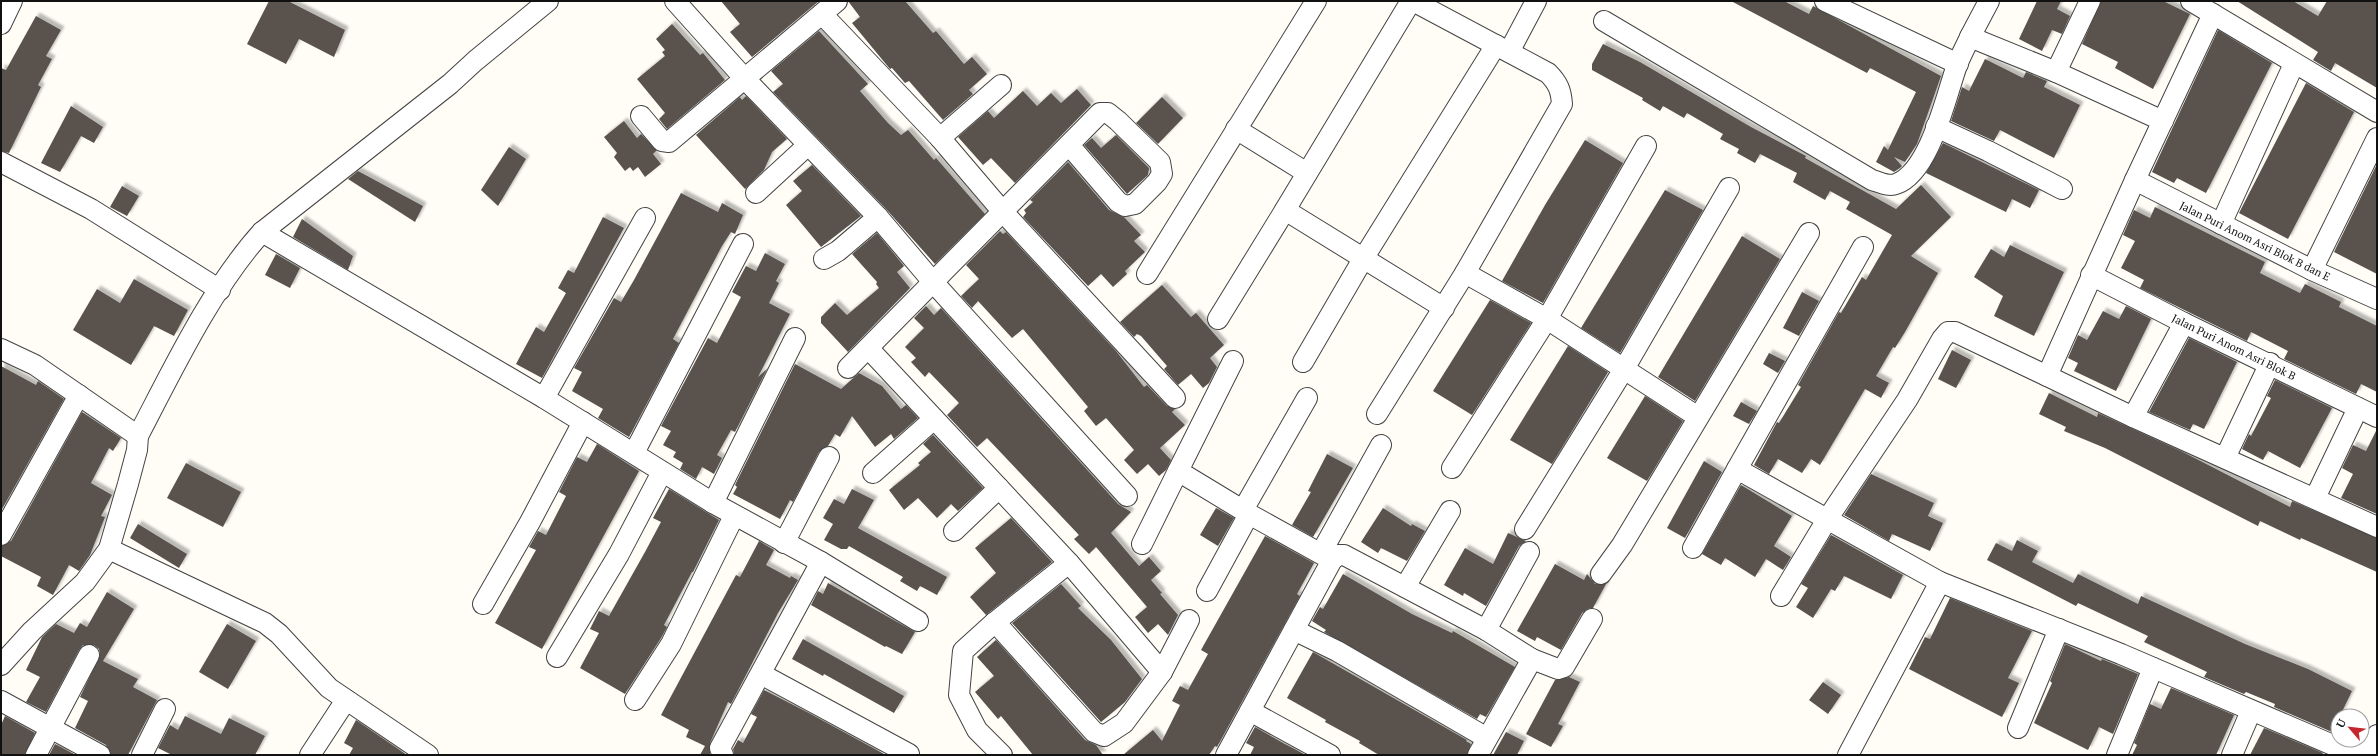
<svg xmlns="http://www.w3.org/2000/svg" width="2378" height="756" font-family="'PT Serif',serif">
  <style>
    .building { fill: #5a524d; filter: url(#shadow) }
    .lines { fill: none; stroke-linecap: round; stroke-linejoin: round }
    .minor-casing { stroke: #444; stroke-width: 22 }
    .minor { stroke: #fff; stroke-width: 20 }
    .labels { text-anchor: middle; stroke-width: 4; stroke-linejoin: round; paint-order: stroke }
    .street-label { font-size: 11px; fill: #111; stroke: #fff }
  </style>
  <defs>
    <filter id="shadow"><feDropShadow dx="3.5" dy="-3.5" stdDeviation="1" flood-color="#0004"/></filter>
  </defs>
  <rect width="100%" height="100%" fill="#fffdf5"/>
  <g class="building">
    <polygon points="269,1 288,1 345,30 334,57 299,39 286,64 247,44"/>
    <polygon points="721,1 819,1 752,57 730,32 740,24"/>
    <polygon points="848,1 905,1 933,33 936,31 964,64 972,57 987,74 969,90 973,94 943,120 909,81 905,83 892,68 890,69 852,23 860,17"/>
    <polygon points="1731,1 1784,1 1809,14 1813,6 1941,76 1917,144 1905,162 1894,157 1902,166 1900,168 1894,172 1876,162 1884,146 1888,150 1916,92 1870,68 1867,73"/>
    <polygon points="2037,1 2061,1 2057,9 2070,16 2062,34 2052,30 2042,51 2019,39"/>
    <polygon points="2101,1 2163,1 2190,14 2153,89 2115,68 2118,62 2082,44"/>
    <polygon points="2237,1 2293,1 2318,16 2327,1 2377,1 2377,88 2335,63 2331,71 2313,60 2318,52"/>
    <polygon points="36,16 61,30 46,56 52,59 38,85 41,87 9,153 1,151 1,68 6,70"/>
    <polygon points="672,24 700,55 703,53 725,80 667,129 659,119 665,113 637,79 665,56 662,52 665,50 656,39"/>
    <polygon points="2218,30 2272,63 2206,193 2177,178 2174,183 2152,172"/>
    <polygon points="819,31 868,84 860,91 888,123 901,135 908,130 934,160 936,158 985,214 935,264 886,209 773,92 783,84 771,71"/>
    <polygon points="1603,44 1640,62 1751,127 1806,156 1805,158 1896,209 1921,185 1951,217 1911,256 1938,273 1905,332 1895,348 1893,347 1876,376 1889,383 1881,398 1865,389 1820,465 1811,459 1802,473 1778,459 1769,474 1754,465 1777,422 1779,423 1801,387 1798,385 1839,312 1841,313 1862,277 1866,280 1892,235 1846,209 1850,202 1830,191 1825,200 1793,182 1797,173 1760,154 1755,163 1737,153 1739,149 1720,139 1723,134 1687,113 1684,118 1663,106 1660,111 1642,100 1643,98 1592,70 1592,64"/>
    <polygon points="1985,59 2023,78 2026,72 2047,81 2044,87 2080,105 2054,158 2000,130 1994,141 1951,121 1962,87 1969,91"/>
    <polygon points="2306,83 2354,112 2288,239 2239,213"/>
    <polygon points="1077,89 1091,105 1015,183 991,158 983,165 958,137 988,111 994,118 1023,91 1037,106 1051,93 1061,103"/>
    <polygon points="746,96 787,139 772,152 764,170 745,189 696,135 740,97 742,100"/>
    <polygon points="1162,97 1183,118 1158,144 1136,123"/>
    <polygon points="71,106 103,127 94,143 81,136 60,172 41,163"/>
    <polygon points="624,121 637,138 641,134 657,150 653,154 661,164 645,177 638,167 633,171 630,167 625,171 614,157 617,153 604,137"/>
    <polygon points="1116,135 1149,168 1148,175 1127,194 1084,145 1092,138 1101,148"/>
    <polygon points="1585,140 1623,163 1543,303 1502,281 1545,205"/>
    <polygon points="1943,143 2039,190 2030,208 2012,199 2006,212 1926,173"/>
    <polygon points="509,147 526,159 498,206 481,190"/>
    <polygon points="1068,162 1109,210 1124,217 1141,235 1134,241 1145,252 1125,271 1127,274 1113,287 1101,274 1088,286 1023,217 1026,213 1024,210 1033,202 1030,200"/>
    <polygon points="2377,164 2377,274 2334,252"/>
    <polygon points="812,165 861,216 821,247 786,205 802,191 793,181"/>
    <polygon points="358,171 423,206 415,222 348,179"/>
    <polygon points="122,186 139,196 127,216 110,207"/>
    <polygon points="1665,190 1703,210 1620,353 1581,328"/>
    <polygon points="681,193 718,212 722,203 743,215 735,234 731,232 722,246 673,339 679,343 629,437 598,418 603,409 572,391 582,372 574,368 614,298 621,302 634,280"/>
    <polygon points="2155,207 2265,262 2260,273 2300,293 2305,284 2341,302 2339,307 2377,326 2377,392 2361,384 2356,394 2284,359 2288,351 2251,332 2247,341 2140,288 2144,280 2121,268 2135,241 2123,235 2134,210 2150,218"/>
    <polygon points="603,217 624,228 542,378 516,364 536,327 544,332 566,293 558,288 568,270 574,273"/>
    <polygon points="302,219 353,256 348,270 293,237"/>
    <polygon points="1000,231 1003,234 1006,232 1116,351 1144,387 1147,385 1167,406 1175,409 1172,412 1185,425 1160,448 1171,460 1166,470 1159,476 1148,464 1137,474 1124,460 1134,450 1106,418 1096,426 1084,411 1088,407 1023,329 1012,338 978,301 972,308 961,296 979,279 966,265"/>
    <polygon points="877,233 904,266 897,272 910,288 848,352 821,323 821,317 835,303 847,315 879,288 876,284 877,282 852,254"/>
    <polygon points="1742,236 1780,259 1695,401 1658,377"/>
    <polygon points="2010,245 2064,272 2034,336 1994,316 2003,296 1974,277 1991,249 2004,257"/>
    <polygon points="765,253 785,264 776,281 779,283 769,303 790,314 758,377 767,369 735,432 731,430 717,455 722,458 714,474 702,467 696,479 680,469 683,463 673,457 676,452 663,445 671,431 661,426 708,338 717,343 741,297 732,292 746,266 756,271"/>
    <polygon points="276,254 300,268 290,288 265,275"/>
    <polygon points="134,279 188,310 174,336 154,326 131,365 73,330 97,289 120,303"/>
    <polygon points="1162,285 1191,317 1196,313 1224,345 1210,358 1217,367 1209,383 1203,388 1191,374 1178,385 1164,369 1167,366 1141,336 1137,334 1134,337 1120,322"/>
    <polygon points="1802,292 1819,301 1799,336 1783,328"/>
    <polygon points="1490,300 1531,323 1472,415 1433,391"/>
    <polygon points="926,306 934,315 941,308 1118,504 1131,512 1111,533 1139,566 1149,557 1161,571 1151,580 1162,593 1160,594 1178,615 1168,635 1158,624 1148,633 1135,617 1147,607 1096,547 1089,554 1074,539 1079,535 987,438 977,447 947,415 959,403 929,372 925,377 911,362 916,358 905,347 924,328 914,318"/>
    <polygon points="2126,306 2151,319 2116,391 2074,371 2078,363 2068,358 2078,335 2087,340 2103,311 2119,319"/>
    <polygon points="2189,338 2237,362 2204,429 2193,424 2190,430 2149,412"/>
    <polygon points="1568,346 1608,372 1552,464 1510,440"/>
    <polygon points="1952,350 1971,360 1956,388 1938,379"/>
    <polygon points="1769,353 1785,361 1778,373 1763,364"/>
    <polygon points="795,364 841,389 859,373 882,386 901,409 906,405 918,418 894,439 891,434 875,447 852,416 840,437 835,434 828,446 819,452 793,502 790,500 780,519 733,494 737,487 735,485"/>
    <polygon points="1,366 36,385 38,381 64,399 1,511"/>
    <polygon points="2275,380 2332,408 2300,468 2268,451 2263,460 2242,449 2249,434 2251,436 2271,398 2267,396"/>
    <polygon points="2049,393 2097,417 2098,413 2181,451 2290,507 2292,501 2377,538 2377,572 2301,538 2300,540 2260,521 2258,526 2105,448 2064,431 2066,427 2039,414"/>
    <polygon points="1645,396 1683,421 1647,481 1607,458"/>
    <polygon points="1741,402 1757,411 1749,424 1733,416"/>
    <polygon points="82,412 121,438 113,451 109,448 91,483 112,495 101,516 105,517 90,555 79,571 69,565 53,595 37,586 41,577 1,556 1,546 11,541"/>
    <polygon points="2377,429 2377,514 2341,498 2353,474 2342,468 2353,445 2366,451"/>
    <polygon points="933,435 983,488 958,511 951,504 937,518 918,498 904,510 889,490 920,465 918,463 931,452 923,444"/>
    <polygon points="597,444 639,471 542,649 495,623 536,550 529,547 538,531 546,535 566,496 559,492 577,457 587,462"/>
    <polygon points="1327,454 1353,468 1313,537 1292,525 1311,492 1308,491"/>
    <polygon points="1704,461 1722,472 1685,538 1667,528"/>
    <polygon points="186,463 241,492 223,527 167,498"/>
    <polygon points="1871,474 1934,503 1928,516 1943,523 1930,551 1892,534 1889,541 1844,515"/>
    <polygon points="1741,485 1792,516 1774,546 1791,557 1783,570 1766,559 1755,577 1725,558 1721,565 1702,554"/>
    <polygon points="669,489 719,520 693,572 692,572 664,625 667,627 661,638 625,694 580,668 599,633 590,629 599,611 609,616 645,552 661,522 653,518"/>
    <polygon points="852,489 874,500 858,528 947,577 937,595 920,586 917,591 900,581 903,577 849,546 847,549 841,549 824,540 833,524 823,518 834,499 844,504"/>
    <polygon points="1216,508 1234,518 1218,546 1200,535"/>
    <polygon points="1383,508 1411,526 1412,524 1425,531 1407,561 1381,548 1378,553 1361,542"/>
    <polygon points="1011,518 1052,562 986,615 970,597 996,573 975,548"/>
    <polygon points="138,524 187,554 179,568 130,538"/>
    <polygon points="1508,533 1526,541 1519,546 1486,606 1464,593 1463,596 1444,585 1465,548 1493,564"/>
    <polygon points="1831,535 1903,575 1891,599 1844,576 1835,591 1831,589 1813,618 1796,607 1808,588 1801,584"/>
    <polygon points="1265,536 1314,563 1297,594 1300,596 1217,747 1215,746 1209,755 1123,755 1153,730 1162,741 1180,705 1172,701 1180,686 1188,690 1208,654 1201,650"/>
    <polygon points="2017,540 2038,551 2032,562 2073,583 2078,574 2138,604 2141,596 2245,644 2308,669 2352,691 2340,716 2338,716 2332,732 2274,707 2275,704 2246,692 2244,694 2204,677 2207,672 2144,642 2148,636 2078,603 2076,606 1987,560 1996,543 2012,551"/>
    <polygon points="759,541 774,550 766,565 790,578 791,576 798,580 778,613 731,704 728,702 710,743 710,755 700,755 705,746 686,737 689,730 661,715 736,575 740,577"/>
    <polygon points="1555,564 1584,580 1587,574 1595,584 1606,584 1593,608 1587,609 1582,613 1561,650 1537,637 1535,641 1517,631"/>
    <polygon points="1343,574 1412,614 1452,633 1453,631 1515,667 1486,717 1480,714 1477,719 1324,632 1326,630 1312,621 1320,607 1323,609"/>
    <polygon points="828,583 915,632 902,654 886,646 885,647 811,605 818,591 823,594"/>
    <polygon points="1061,584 1081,606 1078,608 1111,640 1142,679 1125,702 1101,722 1012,623"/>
    <polygon points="107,592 134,609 103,661 138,679 133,687 157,700 128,755 111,755 106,745 75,728 88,701 80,697 100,655 99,649 94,645 83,645 79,650 46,712 26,702 40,677 26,670 42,637 56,624 74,633 80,623 87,627"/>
    <polygon points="1950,598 2032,631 2008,678 2019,683 2002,717 1909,669 1925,637 1930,639"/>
    <polygon points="227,624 256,641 228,689 199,672"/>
    <polygon points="803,639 904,696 894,713 824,674 823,676 792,659"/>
    <polygon points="996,640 1085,740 1096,745 1103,755 1033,755 1001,716 998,719 975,692 994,676 977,657"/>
    <polygon points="2065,644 2101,661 2102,659 2138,674 2113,734 2099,727 2088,750 2034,723 2052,683 2050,681"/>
    <polygon points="1313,652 1467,740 1466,741 1471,744 1467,755 1379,755 1359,743 1360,741 1325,722 1326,720 1287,698"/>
    <polygon points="1569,677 1580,682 1558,724 1563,726 1551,747 1526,734 1555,680"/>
    <polygon points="1823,682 1841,695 1828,714 1809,700"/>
    <polygon points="2171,688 2234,715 2216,755 2132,755 2137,745 2134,743 2150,704 2161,709"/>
    <polygon points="764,690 807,712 886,755 734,755 733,749 738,740 743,743 757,717 751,714"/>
    <polygon points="5,716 35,733 25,755 1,755 1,725"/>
    <polygon points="185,716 221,734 229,718 265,736 255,755 172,755 158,748 170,725 178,730"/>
    <polygon points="356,720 407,755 349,755 353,748 344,743"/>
    <polygon points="1255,727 1283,743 1306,755 1250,755 1254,747 1246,743"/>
    <polygon points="2264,728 2323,753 2322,755 2250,755"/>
    <polygon points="1506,732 1524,741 1517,755 1493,755"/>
    <polygon points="55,744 76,755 49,755"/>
  </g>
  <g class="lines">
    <defs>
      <g id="minor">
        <polyline points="675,1 745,79 878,217 933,282 1127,496"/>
        <polyline points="1411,1 1285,210 1444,308"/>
        <polyline points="1825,1 1958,64"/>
        <polyline points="1989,1 1970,37 2056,72 2163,121"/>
        <polyline points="2191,1 2377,112"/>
        <polyline points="822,14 940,138 1003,212 1175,398"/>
        <path d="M1604 21 1872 180C1880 182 1888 187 1896 184 1930 172 1946 96 1957 65 1961 55 1966 46 1970 37"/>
        <polyline points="1,24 12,1"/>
        <polyline points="1509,52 1536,1"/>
        <polyline points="2056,72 2090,1"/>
        <polyline points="641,116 662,141 669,142 837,1"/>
        <polyline points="1936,127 1988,151 2062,189"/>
        <polyline points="1236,129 1307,173"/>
        <polyline points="940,138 1001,85"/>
        <polyline points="1,162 91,209 220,290"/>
        <polyline points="2135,180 2312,270 2377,299"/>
        <polyline points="756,193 808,145"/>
        <polyline points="2221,224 2294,64"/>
        <polyline points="262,232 544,398 713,503 821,562 918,621"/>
        <polyline points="824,259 838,251 878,217"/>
        <polyline points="2312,270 2377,138"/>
        <polyline points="1465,273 1547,319 1698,417"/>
        <polyline points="1147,274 1316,1"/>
        <polyline points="2091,275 2184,323 2377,417"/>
        <polyline points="1218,319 1285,210"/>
        <polyline points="1,349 35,365 138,436"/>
        <polyline points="869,349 1069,563 1162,672"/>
        <polyline points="1303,362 1363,259 1496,45"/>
        <polyline points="848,368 1100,113 1108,113 1118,121 1160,162 1162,174 1157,182 1135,204 1125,206 1118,202 1069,145"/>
        <polyline points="2047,376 2135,180 2213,14"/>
        <polyline points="544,398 645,218"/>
        <path d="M1377 414 1465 273 1562 104C1561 90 1558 83 1548 73L1413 1"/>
        <polyline points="2133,417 2184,323"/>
        <polyline points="634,453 743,244"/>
        <polyline points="2225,458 2270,363"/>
        <polyline points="1452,468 1547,319 1646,146"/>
        <polyline points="1737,469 1863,247"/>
        <polyline points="873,473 934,419"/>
        <polyline points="2315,498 2358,408"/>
        <polyline points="713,503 795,338"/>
        <polyline points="1243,510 1307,398"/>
        <polyline points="1249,514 1332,560"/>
        <polyline points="1525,529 1624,369 1729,188"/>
        <polyline points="954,531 999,488"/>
        <polyline points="1,535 79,395"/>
        <polyline points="784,543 829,457"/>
        <polyline points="1142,544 1178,471"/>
        <polyline points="1693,548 1737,469 1940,582"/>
        <polyline points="109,549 265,623 279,634 329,688 428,755"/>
        <polyline points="1321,553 1381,445"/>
        <polyline points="1601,574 1622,545 1809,233"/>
        <polyline points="1405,587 1450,511"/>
        <polyline points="1207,591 1249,514 1178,471 1233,361"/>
        <polyline points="1781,596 1828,518 1907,400 1942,339 1948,332 1955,332 2133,417 2377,527"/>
        <polyline points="483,604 530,522 583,422"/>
        <polyline points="995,622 1094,732 1104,736 1124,723 1162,672 1189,620"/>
        <polyline points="1294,630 1337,651 1487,738"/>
        <polyline points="1486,630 1529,552"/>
        <polyline points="557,657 619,554 662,472"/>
        <path d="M1 665 32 631 85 582 109 549 128 484 137 450 138 436C173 369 212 287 262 232L450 84 475 61 548 1"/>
        <polyline points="761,674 909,754"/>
        <polyline points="635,700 671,644 734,516"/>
        <polyline points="1,701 100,755"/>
        <polyline points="1250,711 1330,755"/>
        <polyline points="2018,728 2059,629"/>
        <polyline points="36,755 89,655"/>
        <polyline points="142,755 165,709"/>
        <polyline points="310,755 346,700"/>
        <polyline points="723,755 720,748 821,562"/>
        <polyline points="1002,755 977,730 959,695 963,651 995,622 1069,563"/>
        <polyline points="1226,755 1332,560 1338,555 1344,555 1486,630 1532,659"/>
        <polyline points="1478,755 1532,659 1558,669 1564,667 1592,619"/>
        <polyline points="1848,755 1940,582 2121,654 2356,755"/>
        <polyline points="2117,755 2153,668"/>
        <polyline points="2232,755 2251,711"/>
        <polyline points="2364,755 2377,735"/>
      </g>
    </defs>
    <use href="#minor" class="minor-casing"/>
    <use href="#minor" class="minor"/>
  </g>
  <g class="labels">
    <g class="street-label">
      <text transform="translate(2255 241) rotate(26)" y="4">Jalan Puri Anom Asri Blok B dan E</text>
      <text transform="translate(2234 347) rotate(26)" y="4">Jalan Puri Anom Asri Blok B</text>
    </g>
  </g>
  <rect width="2378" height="756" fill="none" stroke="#111111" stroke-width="4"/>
  <g transform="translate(2350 728) rotate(298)"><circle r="19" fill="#ffffff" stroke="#a0a0a0"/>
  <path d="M0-3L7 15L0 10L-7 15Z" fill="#c4262e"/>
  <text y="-6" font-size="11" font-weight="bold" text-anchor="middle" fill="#111111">U</text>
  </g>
</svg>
